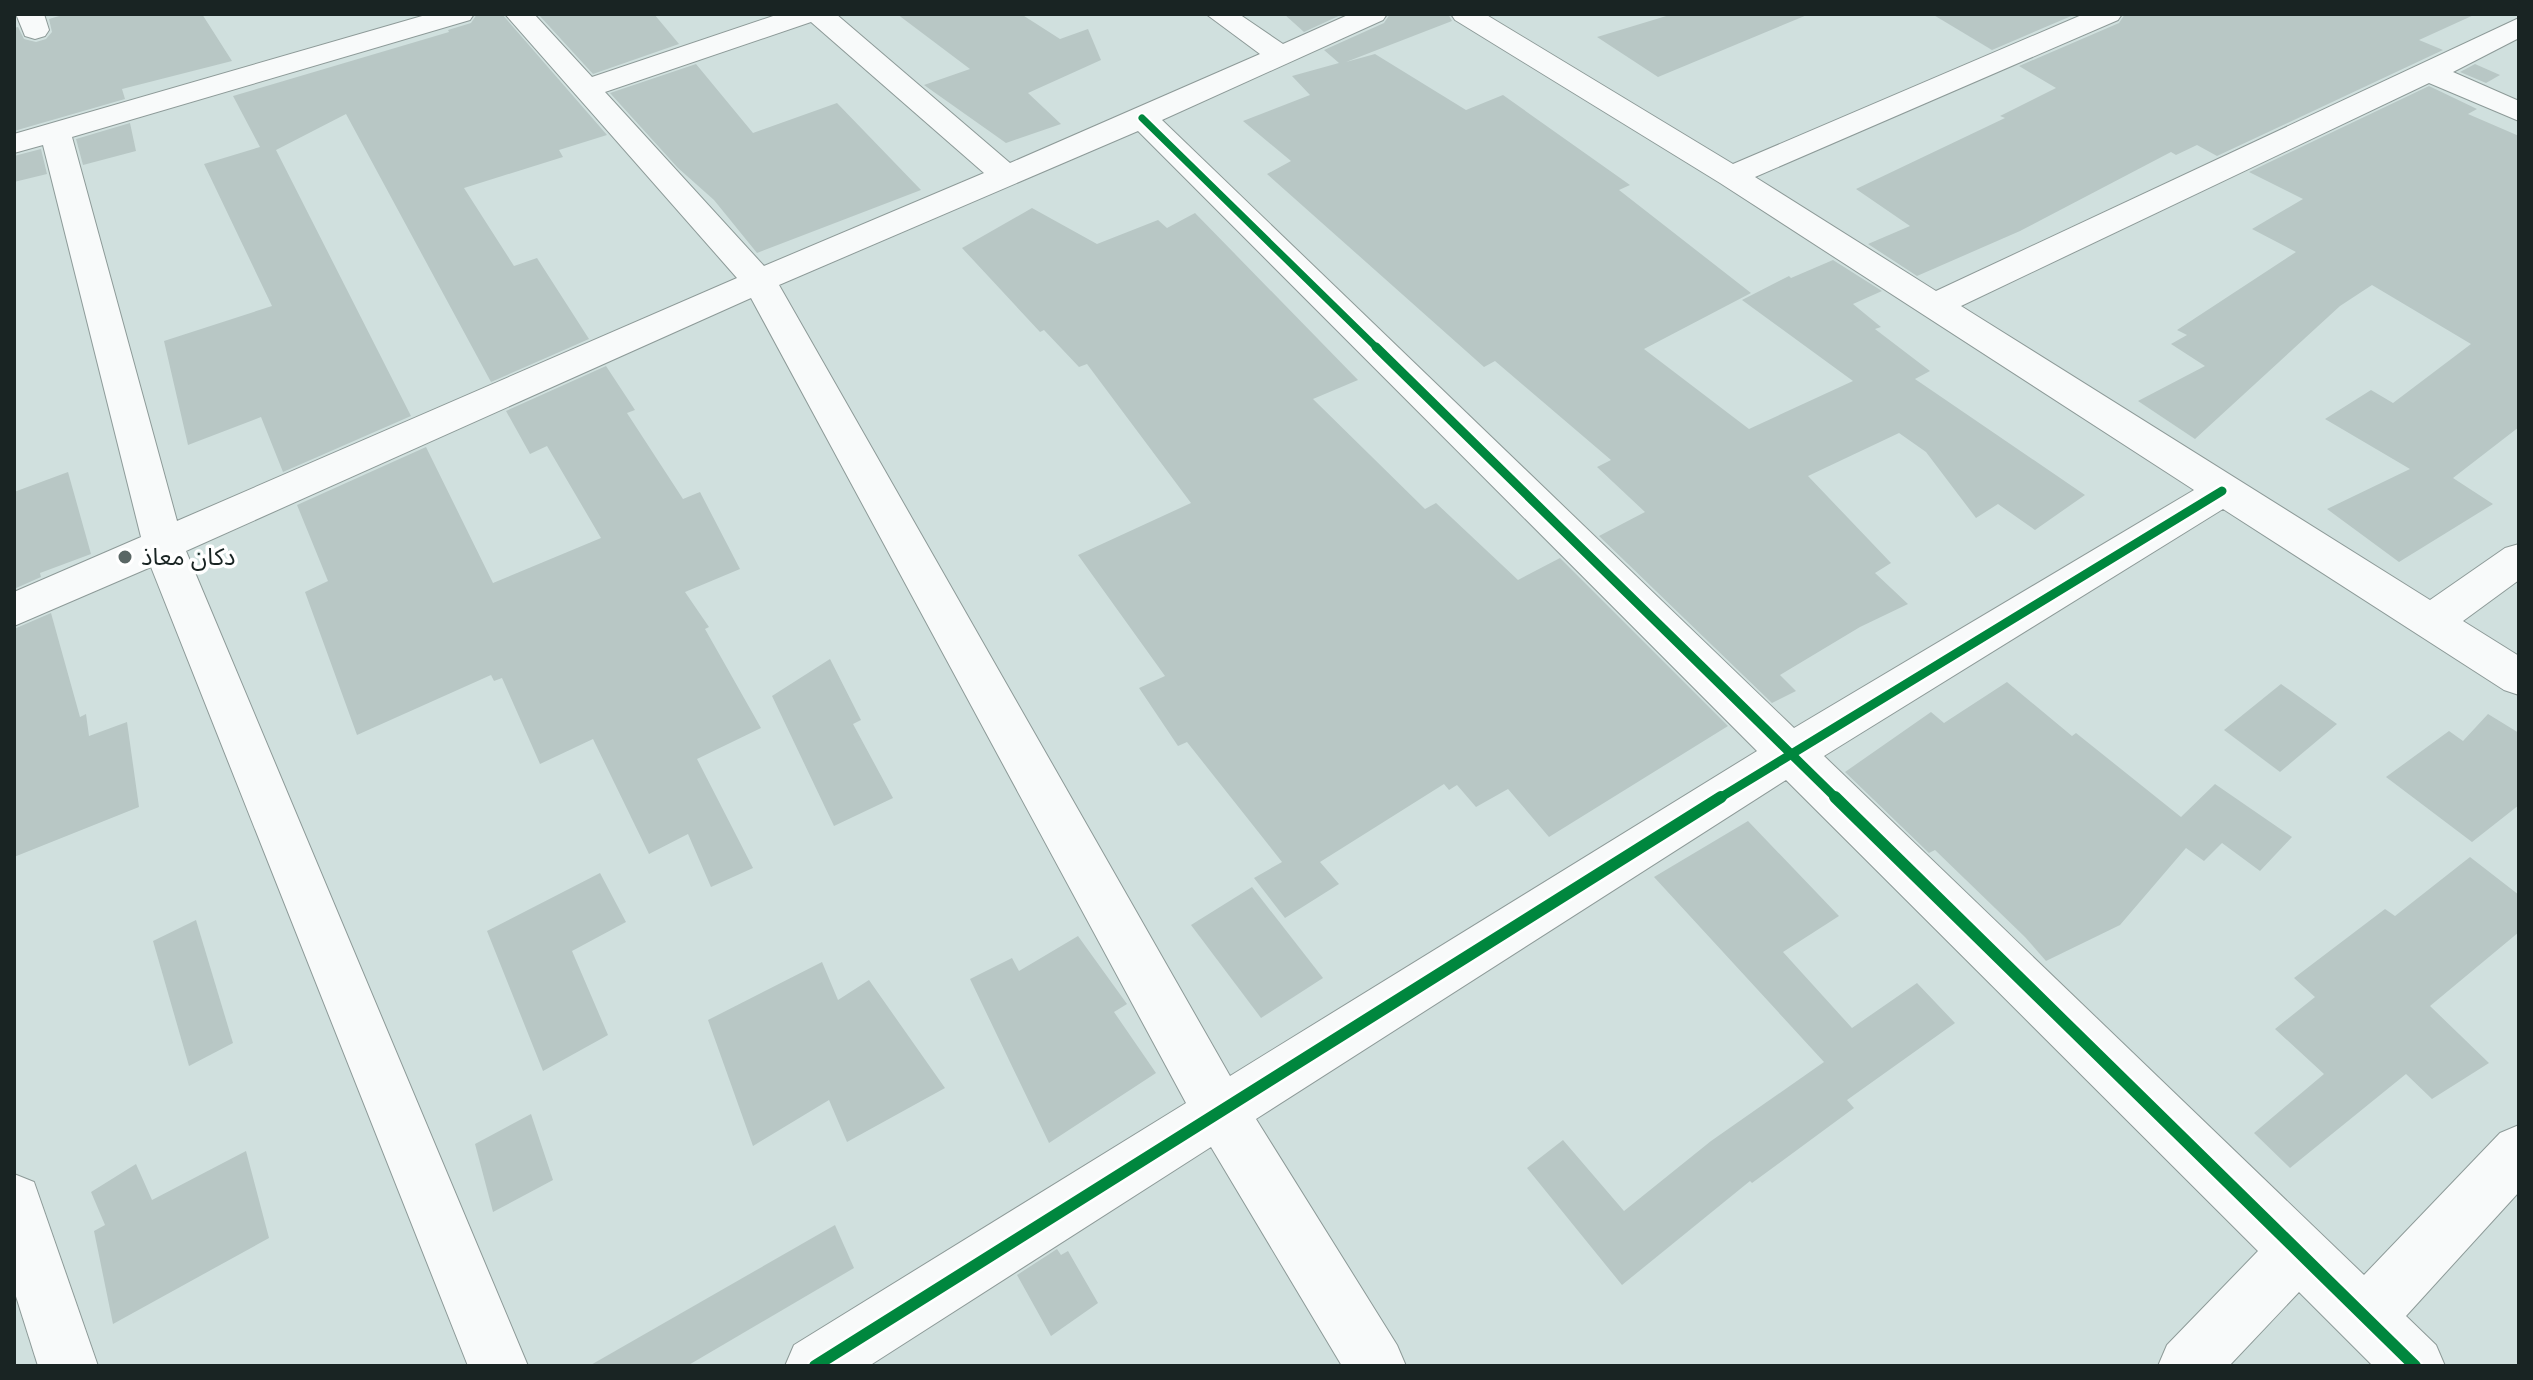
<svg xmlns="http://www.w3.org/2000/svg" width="2533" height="1380" font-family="'Open Sans','Noto Sans Arabic',sans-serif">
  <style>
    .building { fill: #b8c7c5 }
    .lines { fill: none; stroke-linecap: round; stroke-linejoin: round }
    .minor-casing { stroke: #8d9a98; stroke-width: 2 }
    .minor { fill: #f8fafa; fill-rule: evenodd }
    .cycleway-far2-casing { stroke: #fff; stroke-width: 11 }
    .cycleway-far1-casing { stroke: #fff; stroke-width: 14 }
    .cycleway-casing { stroke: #fff; stroke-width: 17 }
    .cycleway-far2 { stroke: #00873e; stroke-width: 7 }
    .cycleway-far1 { stroke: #00873e; stroke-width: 9 }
    .cycleway { stroke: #00873e; stroke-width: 12 }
    .poi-dot { fill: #596664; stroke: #fff; stroke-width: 3 }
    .labels { text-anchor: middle; stroke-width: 7; stroke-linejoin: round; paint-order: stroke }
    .poi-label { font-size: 24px; fill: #192423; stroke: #fff; text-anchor: start }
  </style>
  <rect width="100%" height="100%" fill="#d0e0de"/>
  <g class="building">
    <polygon points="66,14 202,14 232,61 122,89 125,99 14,131 14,28 18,27 24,39 36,42 46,39 52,32 49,19"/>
    <polygon points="477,14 502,14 607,135 559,150 563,157 464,188 514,266 537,258 589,339 491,382 346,114 276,150 411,416 283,472 261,417 188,445 164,341 272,306 204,164 260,147 233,96 449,32 448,30 471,23"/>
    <polygon points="538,14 654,14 679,44 593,74"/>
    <polygon points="897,14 1021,14 1060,39 1088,29 1101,60 1028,93 1061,124 1006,143 924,85 970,69"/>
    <polygon points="1284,14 1343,14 1304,32"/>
    <polygon points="1390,14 1448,14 1452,21 1346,62 1375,54 1466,110 1503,95 1630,185 1619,190 1751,293 1644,349 1749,429 1853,381 1742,300 1789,276 1791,278 1833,260 1882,291 1853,304 1881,327 1875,329 1930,371 1915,379 2085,495 2035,530 1998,504 1976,518 1926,452 1899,433 1808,476 1891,563 1875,573 1908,604 1860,627 1780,675 1796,691 1772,703 1599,536 1645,512 1597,467 1611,460 1495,361 1484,367 1267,174 1291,161 1243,121 1310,95 1292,76 1339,63 1324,50 1384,23"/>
    <polygon points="1673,14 1807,14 1807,15 1658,77 1597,37"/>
    <polygon points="1932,14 2076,14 1992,50"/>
    <polygon points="2125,14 2476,14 2419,40 2443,50 2217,156 2197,145 2176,155 2171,152 2020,231 1917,276 1868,244 1910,226 1856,189 2005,118 2000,116 2056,88 2019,66 2119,23"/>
    <polygon points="696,64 753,133 837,103 921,190 757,253 714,200 678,168 610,93"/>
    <polygon points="2475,64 2500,75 2486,83 2460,72"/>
    <polygon points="2429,86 2477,109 2468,114 2519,136 2519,427 2453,478 2493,504 2399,562 2327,509 2410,469 2325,419 2371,390 2393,403 2471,344 2372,285 2340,306 2195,439 2138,401 2205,366 2171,344 2187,335 2177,330 2296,252 2252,229 2303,199 2249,172"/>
    <polygon points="130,123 136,151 83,165 76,139"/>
    <polygon points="41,149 47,174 14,182 14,156"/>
    <polygon points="1032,208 1097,244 1158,220 1167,228 1195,213 1358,380 1313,399 1425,509 1436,503 1518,580 1560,558 1728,726 1549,837 1508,789 1476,807 1457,785 1449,790 1444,784 1320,862 1339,884 1285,918 1254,878 1282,862 1187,742 1178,746 1139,688 1165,676 1078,555 1191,503 1087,364 1079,367 1044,330 1040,332 962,248"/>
    <polygon points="606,366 635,410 627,413 683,499 700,492 740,569 685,592 709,627 705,629 761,728 697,759 753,868 711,887 688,834 649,854 593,739 540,764 502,678 494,681 491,675 357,735 305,592 328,581 297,505 426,447 493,583 601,538 547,446 530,454 506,411"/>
    <polygon points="68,472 91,554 40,573 41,577 14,589 14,492"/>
    <polygon points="51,613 80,717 86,714 89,736 127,722 139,807 14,857 14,629"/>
    <polygon points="830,659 861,720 853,724 893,798 834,826 772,696"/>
    <polygon points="2007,682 2072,736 2076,733 2181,817 2215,784 2292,837 2260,871 2222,843 2204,861 2186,848 2120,925 2046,961 2025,937 1935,850 1929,853 1845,772 1931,712 1944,723"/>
    <polygon points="2281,684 2337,724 2280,772 2224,730"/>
    <polygon points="2488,714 2519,733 2519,805 2472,842 2386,777 2449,731 2463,741"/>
    <polygon points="1748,821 1839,916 1783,952 1852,1028 1917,983 1955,1023 1847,1100 1854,1108 1752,1183 1750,1181 1622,1285 1527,1168 1563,1140 1624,1211 1711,1141 1824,1062 1654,877"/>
    <polygon points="2470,857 2519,895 2519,932 2430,1006 2489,1063 2432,1099 2406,1074 2290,1168 2254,1133 2324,1074 2275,1029 2315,997 2294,978 2385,909 2395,916"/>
    <polygon points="600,873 626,922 572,951 608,1035 543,1071 487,931"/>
    <polygon points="1252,887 1323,978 1261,1018 1191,925"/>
    <polygon points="196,920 233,1043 189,1066 153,941"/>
    <polygon points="1078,936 1127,1004 1114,1012 1156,1073 1049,1143 970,979 1012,958 1019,971"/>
    <polygon points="822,962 838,1000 869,980 945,1088 847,1142 829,1100 753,1146 708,1020"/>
    <polygon points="531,1114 553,1180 493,1212 475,1144"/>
    <polygon points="246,1151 269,1238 113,1324 94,1231 105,1225 91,1192 136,1164 152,1200"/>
    <polygon points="835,1225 854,1268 687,1366 589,1366"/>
    <polygon points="1057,1249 1061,1255 1068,1251 1098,1303 1051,1336 1017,1275"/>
  </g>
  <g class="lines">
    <defs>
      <g id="minor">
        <polygon points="16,14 44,14 49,30 45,36 35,39 25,36"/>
        <path d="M429 14H474L470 20 72 137 177 521 737 278 505 14H534L592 77 779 14H836L1010 163 1260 54 1206 14H1239L1283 44 1350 14H1387L1383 20 1162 120 1794 728 2194 490 1720 183 1455 20 1451 14H1485L1733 164 2084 14H2122L2118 20 1755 177 1936 291 2519 18V38L2453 72 2519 101V121L2429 83 1961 306 2430 600 2505 548 2519 544V580L2463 621 2519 656V695L2504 690 2223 509 1824 756 2364 1275 2500 1133 2519 1125V1192L2406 1316 2436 1345 2445 1366H2373L2299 1292 2229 1366H2158L2167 1345 2258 1251 1786 780 1256 1119 1397 1345 1406 1366H1342L1211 1147 869 1366H785L794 1345 1186 1103 751 298 186 551 528 1366H468L151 567 14 626V592L141 537 43 145 14 153V134ZM811 22 984 173 764 266 605 92ZM1138 131 1757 751 1230 1076 779 285Z"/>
        <polygon points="14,1174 34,1182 98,1366 38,1366 14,1290"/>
      </g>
    </defs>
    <use href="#minor" class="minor-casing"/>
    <use href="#minor" class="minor"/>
    <defs>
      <polyline id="cycleway-far2" points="1142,118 1378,349"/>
      <g id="cycleway-far1">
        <polyline points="1376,347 1837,799"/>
        <polyline points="1718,799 2222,491"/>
      </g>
      <g id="cycleway">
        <polyline points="1835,797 2415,1366"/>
        <polyline points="815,1366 1721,797"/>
      </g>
    </defs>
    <use href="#cycleway-far2" class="cycleway-far2-casing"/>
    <use href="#cycleway-far1" class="cycleway-far1-casing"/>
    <use href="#cycleway" class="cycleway-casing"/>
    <use href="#cycleway-far2" class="cycleway-far2"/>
    <use href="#cycleway-far1" class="cycleway-far1"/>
    <use href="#cycleway" class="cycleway"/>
  </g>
  <circle class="poi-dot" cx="125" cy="557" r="8"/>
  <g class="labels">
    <g class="poi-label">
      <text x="141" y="565">دكان معاذ</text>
    </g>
  </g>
  <rect width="2533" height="1380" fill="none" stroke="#192423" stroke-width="32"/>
</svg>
